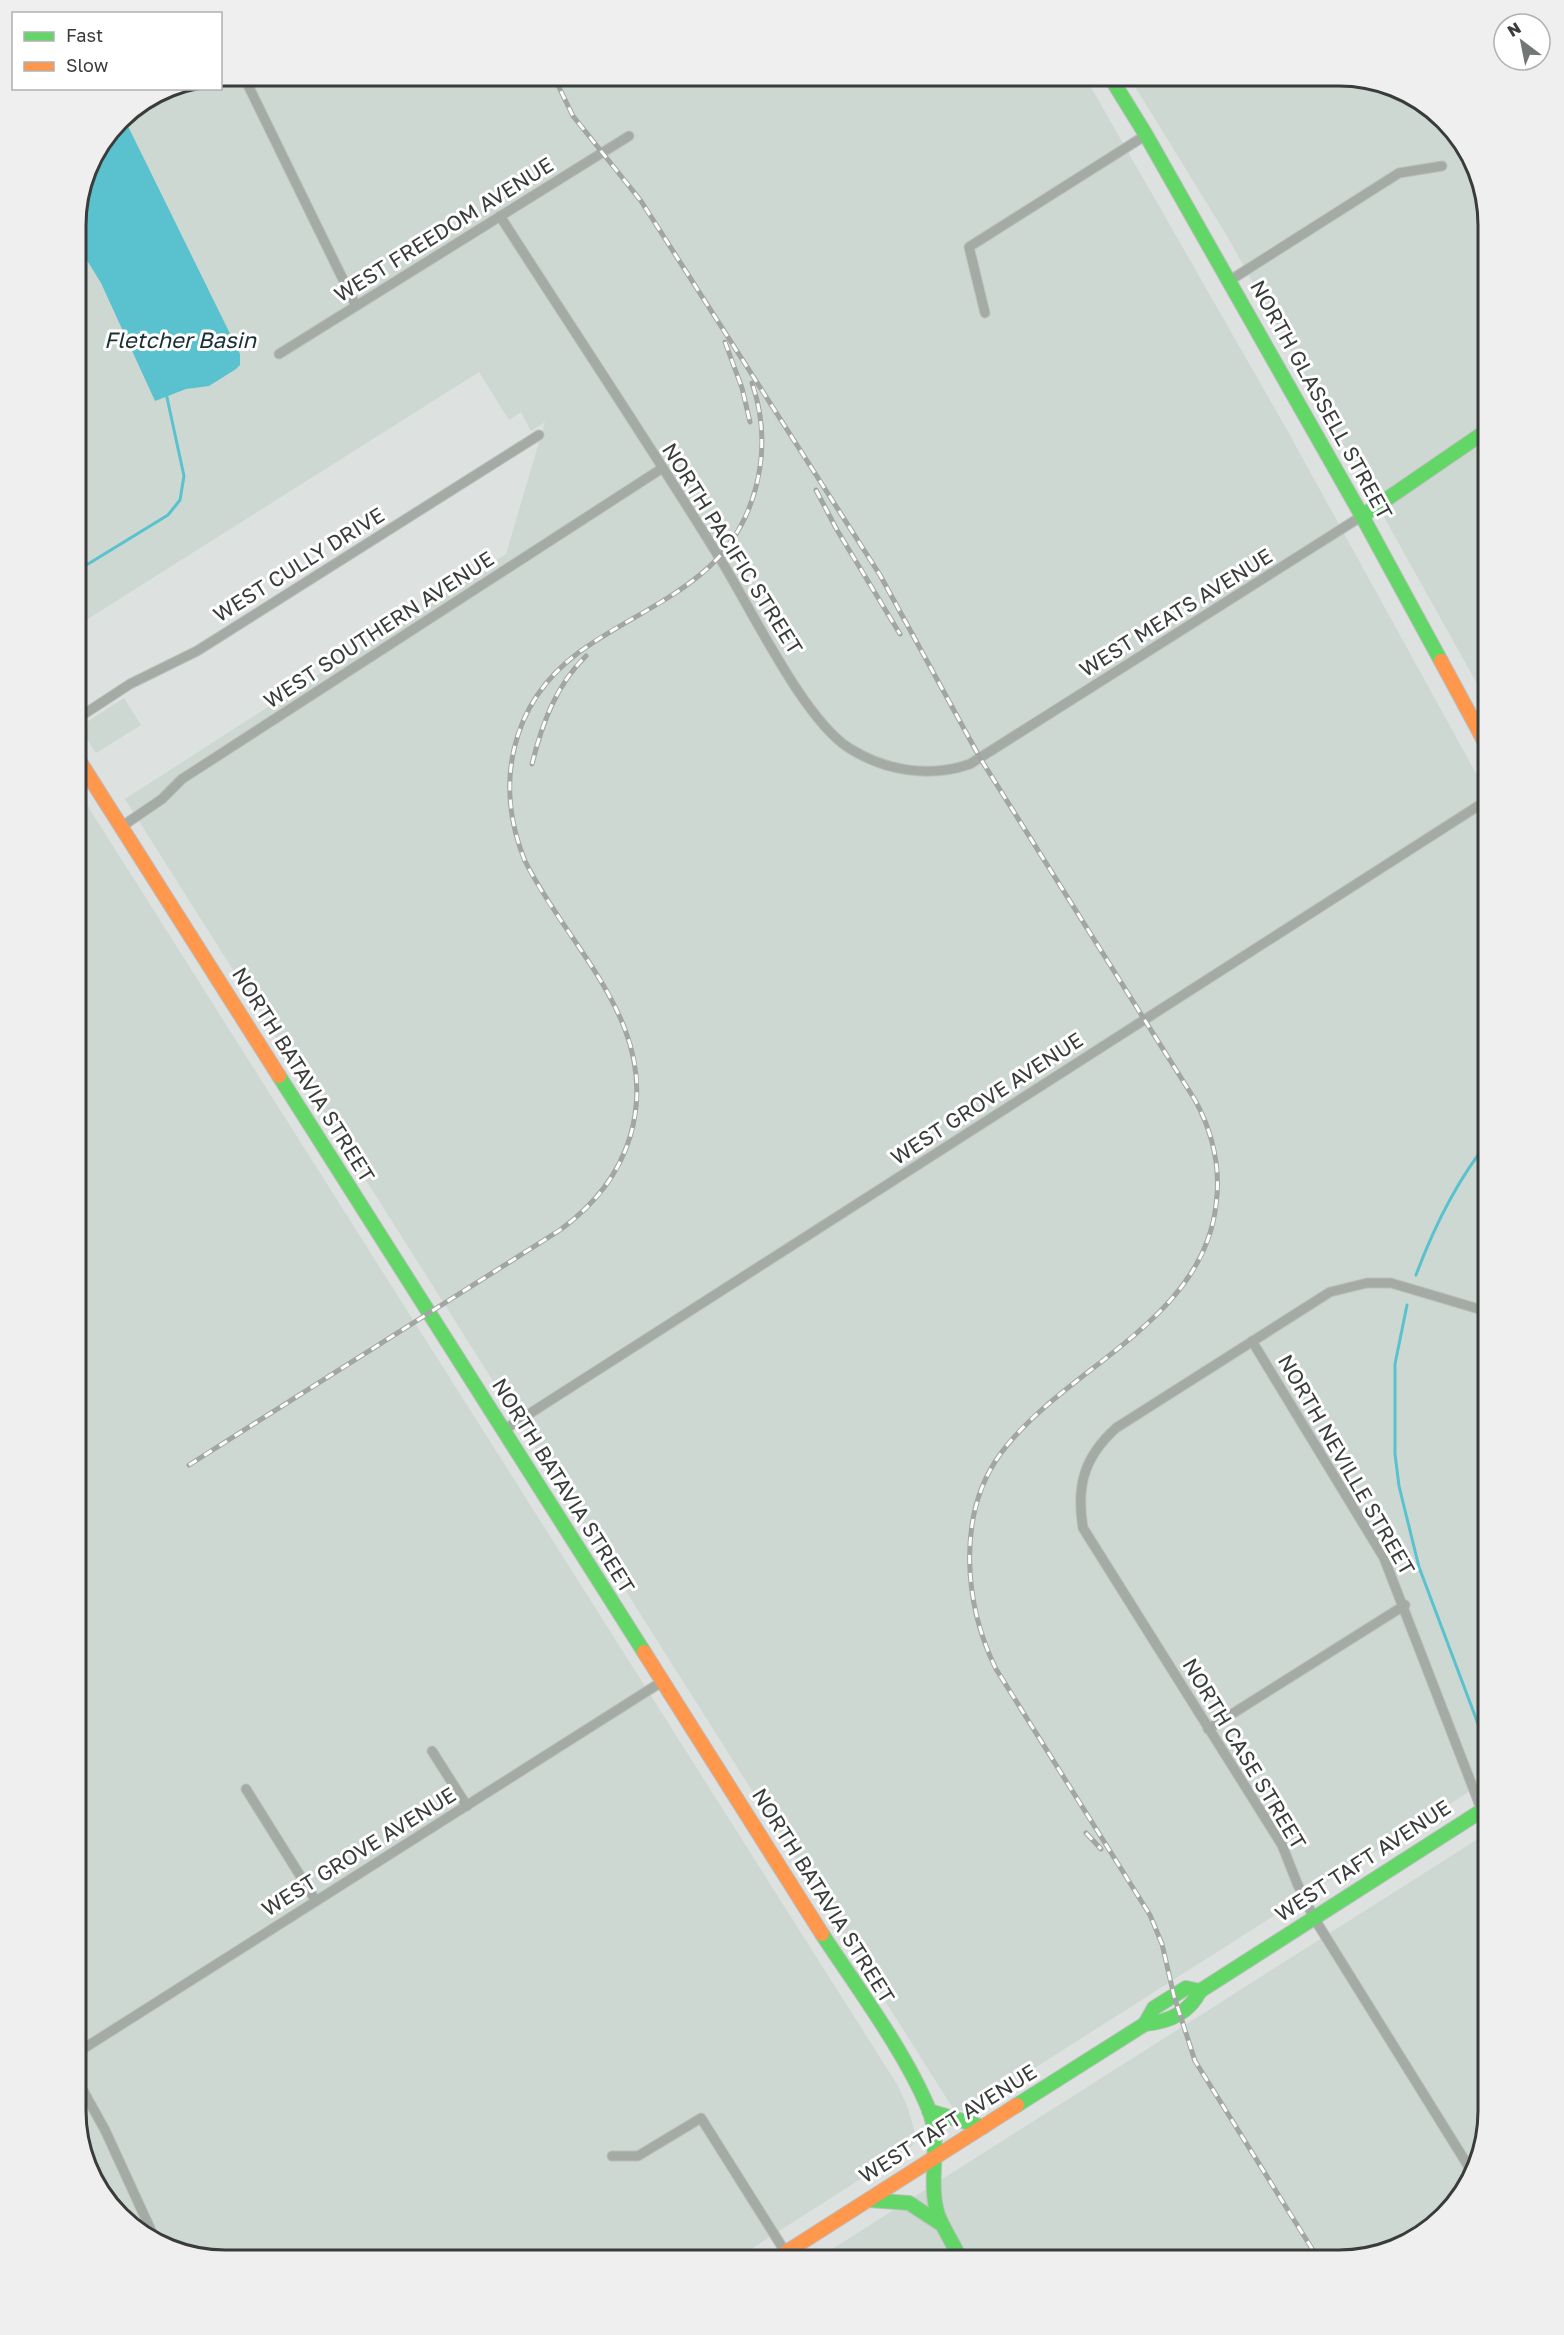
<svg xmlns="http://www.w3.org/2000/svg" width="1564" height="2335" font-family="'Golos Text',sans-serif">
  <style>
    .built { fill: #cdd8d2 }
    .water { fill: #59c2ce }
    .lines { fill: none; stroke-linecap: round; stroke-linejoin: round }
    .stream { stroke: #59c2ce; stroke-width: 3 }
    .street-casing { stroke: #bdbfbe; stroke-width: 11 }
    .fast-casing { stroke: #bdbfbe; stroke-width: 16 }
    .slow-casing { stroke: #bdbfbe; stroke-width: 16 }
    .street { stroke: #a4aaa4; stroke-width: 9 }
    .fast { stroke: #63d668; stroke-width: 14 }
    .slow { stroke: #ff974d; stroke-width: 14 }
    .rail-casing { stroke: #a2a6a3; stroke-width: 5 }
    .rail { stroke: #fff; stroke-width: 3; stroke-dasharray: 9; stroke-linecap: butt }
    .labels { text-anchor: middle; stroke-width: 6; stroke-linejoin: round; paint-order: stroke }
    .street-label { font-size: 21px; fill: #393c3a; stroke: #fff }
    .water-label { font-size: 22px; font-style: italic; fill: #182f33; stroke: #fff }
    .rim { fill: none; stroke: #393c3a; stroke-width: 3 }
  </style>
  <rect width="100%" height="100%" fill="#dde1df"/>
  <g class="built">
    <polygon points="225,75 1084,75 1287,430 1489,797 1489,1779 967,2111 954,2110 125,799 506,554 545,422 531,431 521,412 509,420 479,372 75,627 75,215 90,159 119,119 164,89 220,88 221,76"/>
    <polygon points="1128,75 1349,75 1414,95 1469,150 1489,225 1489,705 1227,236"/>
    <polygon points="124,698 141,725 96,753 79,727"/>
    <polygon points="75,786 898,2086 907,2106 914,2129 915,2140 912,2146 734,2260 215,2260 142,2235 95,2185 75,2110"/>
    <polygon points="1489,1832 1489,2111 1469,2185 1414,2240 1339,2260 815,2260"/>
  </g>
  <polygon class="water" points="123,116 240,354 240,365 236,369 209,386 186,389 155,401 101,283 75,241 75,215 90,159"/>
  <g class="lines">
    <g class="stream">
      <polyline points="75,572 168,515 180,500 184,476 166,393"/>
      <path d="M1416 1275C1434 1227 1456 1181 1489 1141"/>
      <polyline points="1407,1305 1395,1364 1395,1454 1399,1486 1419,1567 1489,1753"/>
    </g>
    <defs>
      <g id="street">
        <polyline points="243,75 356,306"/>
        <polyline points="839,75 842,75"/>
        <path d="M500 216C573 330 648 442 719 557 750 606 803 719 849 748 885 771 930 778 970 764L1362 516"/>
        <polyline points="1229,281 1399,173 1442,166"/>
        <polyline points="985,313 969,247 1146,135"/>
        <polyline points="279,354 629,136"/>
        <polyline points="75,720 130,684 197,651 539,435"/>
        <polyline points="121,827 162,799 182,779 661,469"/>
        <polyline points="1252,1341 1384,1558 1482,1811"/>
        <polyline points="504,1430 1489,799"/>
        <polyline points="1208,1729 1405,1605"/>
        <polyline points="432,1751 467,1806"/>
        <polyline points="246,1789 316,1901"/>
        <polyline points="75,2054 663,1681"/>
        <polyline points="75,2076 105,2130 155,2239"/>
        <polyline points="612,2156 638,2156 701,2118 786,2253"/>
        <path d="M1472 2172 1314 1918 1297 1883 1282 1845 1083 1528C1076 1486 1084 1457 1116 1428L1330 1292 1367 1283H1391L1489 1312"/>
      </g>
      <g id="fast">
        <polyline points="1109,75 1146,135 1362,516 1441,661"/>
        <polyline points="1362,516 1489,429"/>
        <polyline points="279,1076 644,1652"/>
        <path d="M822 1934C856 1986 906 2053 929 2110 942 2143 927 2181 938 2215 944 2230 954 2245 961 2260"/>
        <polyline points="1145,2024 1154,2008 1186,1988 1200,1991"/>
        <path d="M1017 2105 1145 2024C1168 2022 1189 2013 1200 1991L1489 1806"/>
        <polyline points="929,2111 983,2127"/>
        <polyline points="869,2200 909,2203 941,2224"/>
      </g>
      <g id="slow">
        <polyline points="1441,661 1489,750"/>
        <polyline points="75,754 279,1076"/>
        <polyline points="644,1652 822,1934"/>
        <polyline points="774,2260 1017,2105"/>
      </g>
    </defs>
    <use href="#street" class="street-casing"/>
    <use href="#fast" class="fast-casing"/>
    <use href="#slow" class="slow-casing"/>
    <use href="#street" class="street"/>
    <use href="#fast" class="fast"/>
    <use href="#slow" class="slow"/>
    <defs>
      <g id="rail">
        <path d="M553 75 573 116 641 201 880 575 980 758 1195 1100C1213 1133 1221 1168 1216 1205 1202 1323 1065 1367 1001 1453 956 1514 964 1604 996 1669L1150 1915 1162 1944 1174 1996 1195 2061 1319 2260"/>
        <polyline points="725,342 742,388 750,422"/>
        <polyline points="816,490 837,530 900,634"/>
        <path d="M532 764C542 724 556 685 586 656"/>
        <path d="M189 1465 560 1230C593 1206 618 1176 630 1137 663 1026 570 951 525 861 494 785 510 704 578 653 617 624 664 605 701 574 757 528 775 450 752 383"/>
        <polyline points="1086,1833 1101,1849"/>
      </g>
    </defs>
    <use href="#rail" class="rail-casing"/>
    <use href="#rail" class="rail"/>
  </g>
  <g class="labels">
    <g class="street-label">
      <text transform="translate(444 230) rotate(-32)" y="7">WEST FREEDOM AVENUE</text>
      <text transform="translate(1321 400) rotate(61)" y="7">NORTH GLASSELL STREET</text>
      <text transform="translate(732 549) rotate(58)" y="7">NORTH PACIFIC STREET</text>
      <text transform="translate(299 565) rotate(-32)" y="7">WEST CULLY DRIVE</text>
      <text transform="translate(1176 613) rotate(-32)" y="7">WEST MEATS AVENUE</text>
      <text transform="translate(379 630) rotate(-33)" y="7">WEST SOUTHERN AVENUE</text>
      <text transform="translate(303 1075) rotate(58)" y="7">NORTH BATAVIA STREET</text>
      <text transform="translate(987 1099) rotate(-33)" y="7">WEST GROVE AVENUE</text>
      <text transform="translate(1346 1465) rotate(60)" y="7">NORTH NEVILLE STREET</text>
      <text transform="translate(563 1486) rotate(58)" y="7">NORTH BATAVIA STREET</text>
      <text transform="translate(1244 1754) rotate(59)" y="7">NORTH CASE STREET</text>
      <text transform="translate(359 1852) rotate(-32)" y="7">WEST GROVE AVENUE</text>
      <text transform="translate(1363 1861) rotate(-33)" y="7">WEST TAFT AVENUE</text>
      <text transform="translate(823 1896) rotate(58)" y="7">NORTH BATAVIA STREET</text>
      <text transform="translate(948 2124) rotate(-32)" y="7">WEST TAFT AVENUE</text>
    </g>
    <g class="water-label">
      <text x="180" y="348">Fletcher Basin</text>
    </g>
  </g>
  <path d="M0 0H1564V2335H0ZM225 86H1339A139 139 0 0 1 1478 225V2111A139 139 0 0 1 1339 2250H225A139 139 0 0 1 86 2111V225A139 139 0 0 1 225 86Z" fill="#efefef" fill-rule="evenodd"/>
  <path class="rim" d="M225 86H1339A139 139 0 0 1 1478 225V2111A139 139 0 0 1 1339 2250H225A139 139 0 0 1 86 2111V225A139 139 0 0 1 225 86Z"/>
  <rect x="12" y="12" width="210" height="78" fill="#ffffff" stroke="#b0b1b0" stroke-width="1.5"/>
  <rect x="24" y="32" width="30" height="9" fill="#63d668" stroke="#b0b1b0" stroke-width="1.5"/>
  <text x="66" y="42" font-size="18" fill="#393c3a">Fast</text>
  <rect x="24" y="62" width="30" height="9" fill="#ff974d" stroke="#b0b1b0" stroke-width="1.5"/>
  <text x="66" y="72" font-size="18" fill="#393c3a">Slow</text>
  <g transform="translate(1522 42) rotate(328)"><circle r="28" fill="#ffffff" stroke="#b0b1b0" stroke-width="1.5"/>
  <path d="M0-4.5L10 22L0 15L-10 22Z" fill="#727674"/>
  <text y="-9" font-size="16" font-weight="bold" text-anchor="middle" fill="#393c3a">N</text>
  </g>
</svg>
